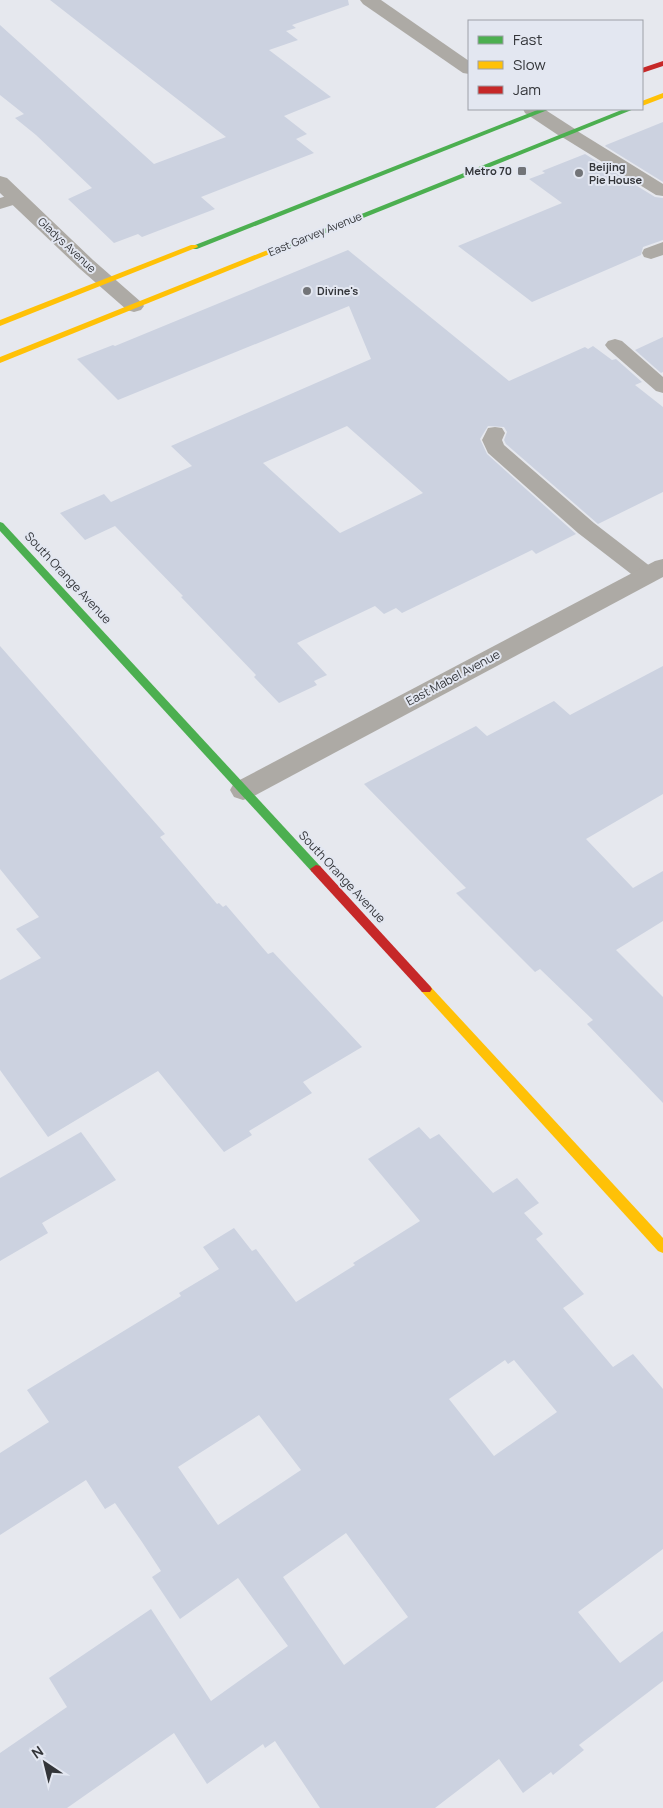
<svg xmlns="http://www.w3.org/2000/svg" width="663" height="1808" font-family="Manrope,sans-serif">
  <style>
    .building { fill: #ccd2e0; fill-rule: evenodd }
    .lines { fill: none; stroke-linecap: round; stroke-linejoin: round }
    .lane { fill: #adaaa5; fill-rule: evenodd }
    .street { fill: #adaaa5; fill-rule: evenodd }
    .fast { fill: #4caf50; fill-rule: evenodd }
    .slow { fill: #ffc107; fill-rule: evenodd }
    .jam { fill: #c62828; fill-rule: evenodd }
    .poi-dot { fill: #727478; stroke: #e3e7f1; stroke-width: 2 }
    .labels { text-anchor: middle; stroke-width: 4; stroke-linejoin: round; paint-order: stroke }
    .far-poi-label { font-size: 11px; font-weight: bold; fill: #333539; stroke: #e3e7f1; text-anchor: start }
    .far-street-label { font-size: 11px; fill: #333539; stroke: #e3e7f1 }
    .street-label { font-size: 12px; fill: #333539; stroke: #e3e7f1 }
  </style>
  <rect width="100%" height="100%" fill="#e6e8ee"/>
  <g class="building">
    <polygon points="50,0 348,0 349,5 292,25 296,28 286,31 298,40 269,50 331,97 284,116 307,134 296,139 314,153 201,197 215,209 142,237 138,234 114,243 68,199 92,188 36,135 15,118 24,114 0,95 0,25 154,164 226,137"/>
    <polygon points="663,122 663,182 605,146 606,145"/>
    <polygon points="585,154 655,197 663,198 663,240 643,247 641,255 532,302 458,246 562,203 529,179 545,173 542,171"/>
    <path d="M348 250 509 381 585 347 588 349 593 346 612 360 616 359 642 382 635 385 663 407V492L598 524 506 444 504 440 507 432 504 427 488 426 480 439 487 454 576 534 536 554 532 550 402 613 396 608 384 614 375 606 297 643 327 675 314 681 317 685 279 703 254 677 256 675 181 597 183 596 115 526 85 540 60 513 104 494 111 502 192 466 171 446 371 359 349 306 118 400 77 359 113 345 115 346ZM347 426 423 493 340 533 263 463Z"/>
    <polygon points="663,337 663,372 661,373 635,350"/>
    <polygon points="0,646 165,834 160,837 217,904 219,903 223,907 226,905 268,954 273,952 362,1047 303,1082 312,1093 249,1131 252,1135 224,1152 158,1071 48,1137 0,1070 0,980 41,958 16,929 39,917 0,869"/>
    <polygon points="663,666 663,794 586,839 633,888 663,871 663,921 616,950 663,997 663,1103 587,1024 593,1020 540,969 535,972 456,893 466,888 364,784 476,726 487,736 554,701 570,715"/>
    <path d="M419 1127 430 1139 439 1134 493 1193 517 1178 539 1203 524 1213 543 1234 536 1239 584 1294 563 1308 613 1367 633 1354 663 1389V1549L578 1612 620 1663 663 1631V1681L579 1745 584 1750 553 1775 551 1772 523 1793 499 1759 435 1808H320L275 1741 265 1748 263 1744 207 1784 174 1733 67 1808H0V1753L67 1707 49 1678 151 1609 211 1701 288 1646 238 1578 180 1619 152 1577 161 1571 142 1542 115 1503 105 1509 86 1480 0 1535V1453L49 1422 27 1390 181 1296 179 1293 219 1269 203 1247 234 1228 252 1251 256 1249 296 1302 355 1265 353 1263 420 1221 368 1159ZM505 1360 508 1364 514 1360 557 1412 494 1456 449 1399ZM259 1415 301 1470 218 1525 178 1467ZM346 1533 408 1617 344 1665 283 1577Z"/>
    <polygon points="81,1132 116,1180 42,1223 48,1233 0,1261 0,1178"/>
  </g>
  <g class="lines">
    <g class="lane">
      <polygon points="568,128 574,129 663,184 663,196 656,195 562,137 559,133 562,129"/>
      <polygon points="17,193 23,194 26,198 23,202 0,209 0,198"/>
      <polygon points="663,242 663,255 651,259 644,257 642,253 644,249"/>
      <polygon points="615,339 622,341 663,377 663,393 656,391 608,349 605,345 608,341"/>
      <polygon points="495,427 502,428 505,433 502,440 504,445 594,523 655,570 658,575 655,580 647,582 639,580 578,533 488,453 482,440 488,428"/>
    </g>
    <g class="street">
      <polygon points="360,0 381,0 469,61 469,74 463,73 363,4"/>
      <polygon points="523,109 544,109 575,129 578,133 575,137 568,139 561,137 525,113"/>
      <polygon points="0,176 7,178 93,260 141,302 144,306 141,310 134,312 127,310 79,268 0,193"/>
      <polygon points="663,559 663,577 252,797 243,800 234,797 230,790 234,783 655,561"/>
    </g>
    <g class="fast">
      <polygon points="540,109 550,109 197,249 191,249 190,247"/>
      <polygon points="624,109 634,109 281,251 278,251 274,249"/>
      <polygon points="0,522 3,523 320,866 322,869 320,872 312,872 0,531"/>
    </g>
    <g class="slow">
      <polygon points="663,93 663,98 642,106 642,101"/>
      <polygon points="191,245 197,245 198,247 0,326 0,320"/>
      <polygon points="275,247 278,247 282,249 0,363 0,357"/>
      <polygon points="426,984 430,986 663,1238 663,1253 658,1251 422,992 420,989 422,986"/>
    </g>
    <g class="jam">
      <polygon points="663,61 663,66 642,73 642,68"/>
      <polygon points="316,865 320,866 430,986 432,989 430,992 422,992 312,872 310,869"/>
    </g>
  </g>
  <g class="poi-dot">
    <rect x="517" y="166" width="10" height="10" rx="2.5"/>
    <circle cx="579" cy="173" r="5"/>
    <circle cx="307" cy="291" r="5"/>
  </g>
  <g class="labels">
    <g class="far-poi-label">
      <text x="589" y="171">Beijing<tspan x="589" dy="13">Pie House</tspan></text>
      <text x="512" y="175" text-anchor="end">Metro 70</text>
      <text x="317" y="295">Divine's</text>
    </g>
    <g class="far-street-label">
      <text transform="translate(315 234) rotate(-22)" y="4">East Garvey Avenue</text>
      <text transform="translate(67 245) rotate(43)" y="4">Gladys Avenue</text>
    </g>
    <g class="street-label">
      <text transform="translate(68 578) rotate(47)" y="4">South Orange Avenue</text>
      <text transform="translate(453 678) rotate(-28)" y="4">East Mabel Avenue</text>
      <text transform="translate(342 877) rotate(47)" y="4">South Orange Avenue</text>
    </g>
  </g>
  <rect x="468" y="20" width="175" height="90" fill="#e3e7f1" stroke="#9da0a7"/>
  <rect x="478" y="36" width="25" height="8" fill="#4caf50" stroke="#9da0a7"/>
  <text x="513" y="45" font-size="15" fill="#333539">Fast</text>
  <rect x="478" y="61" width="25" height="8" fill="#ffc107" stroke="#9da0a7"/>
  <text x="513" y="70" font-size="15" fill="#333539">Slow</text>
  <rect x="478" y="86" width="25" height="8" fill="#c62828" stroke="#9da0a7"/>
  <text x="513" y="95" font-size="15" fill="#333539">Jam</text>
  <g transform="translate(45 1763) rotate(325)" stroke="#e3e7f1" stroke-width="4" paint-order="stroke">
  <path d="M0-4L9 19L0 12L-9 19Z" fill="#333539"/>
  <text y="-8" font-size="14" font-weight="bold" text-anchor="middle" fill="#333539">N</text>
  </g>
</svg>
